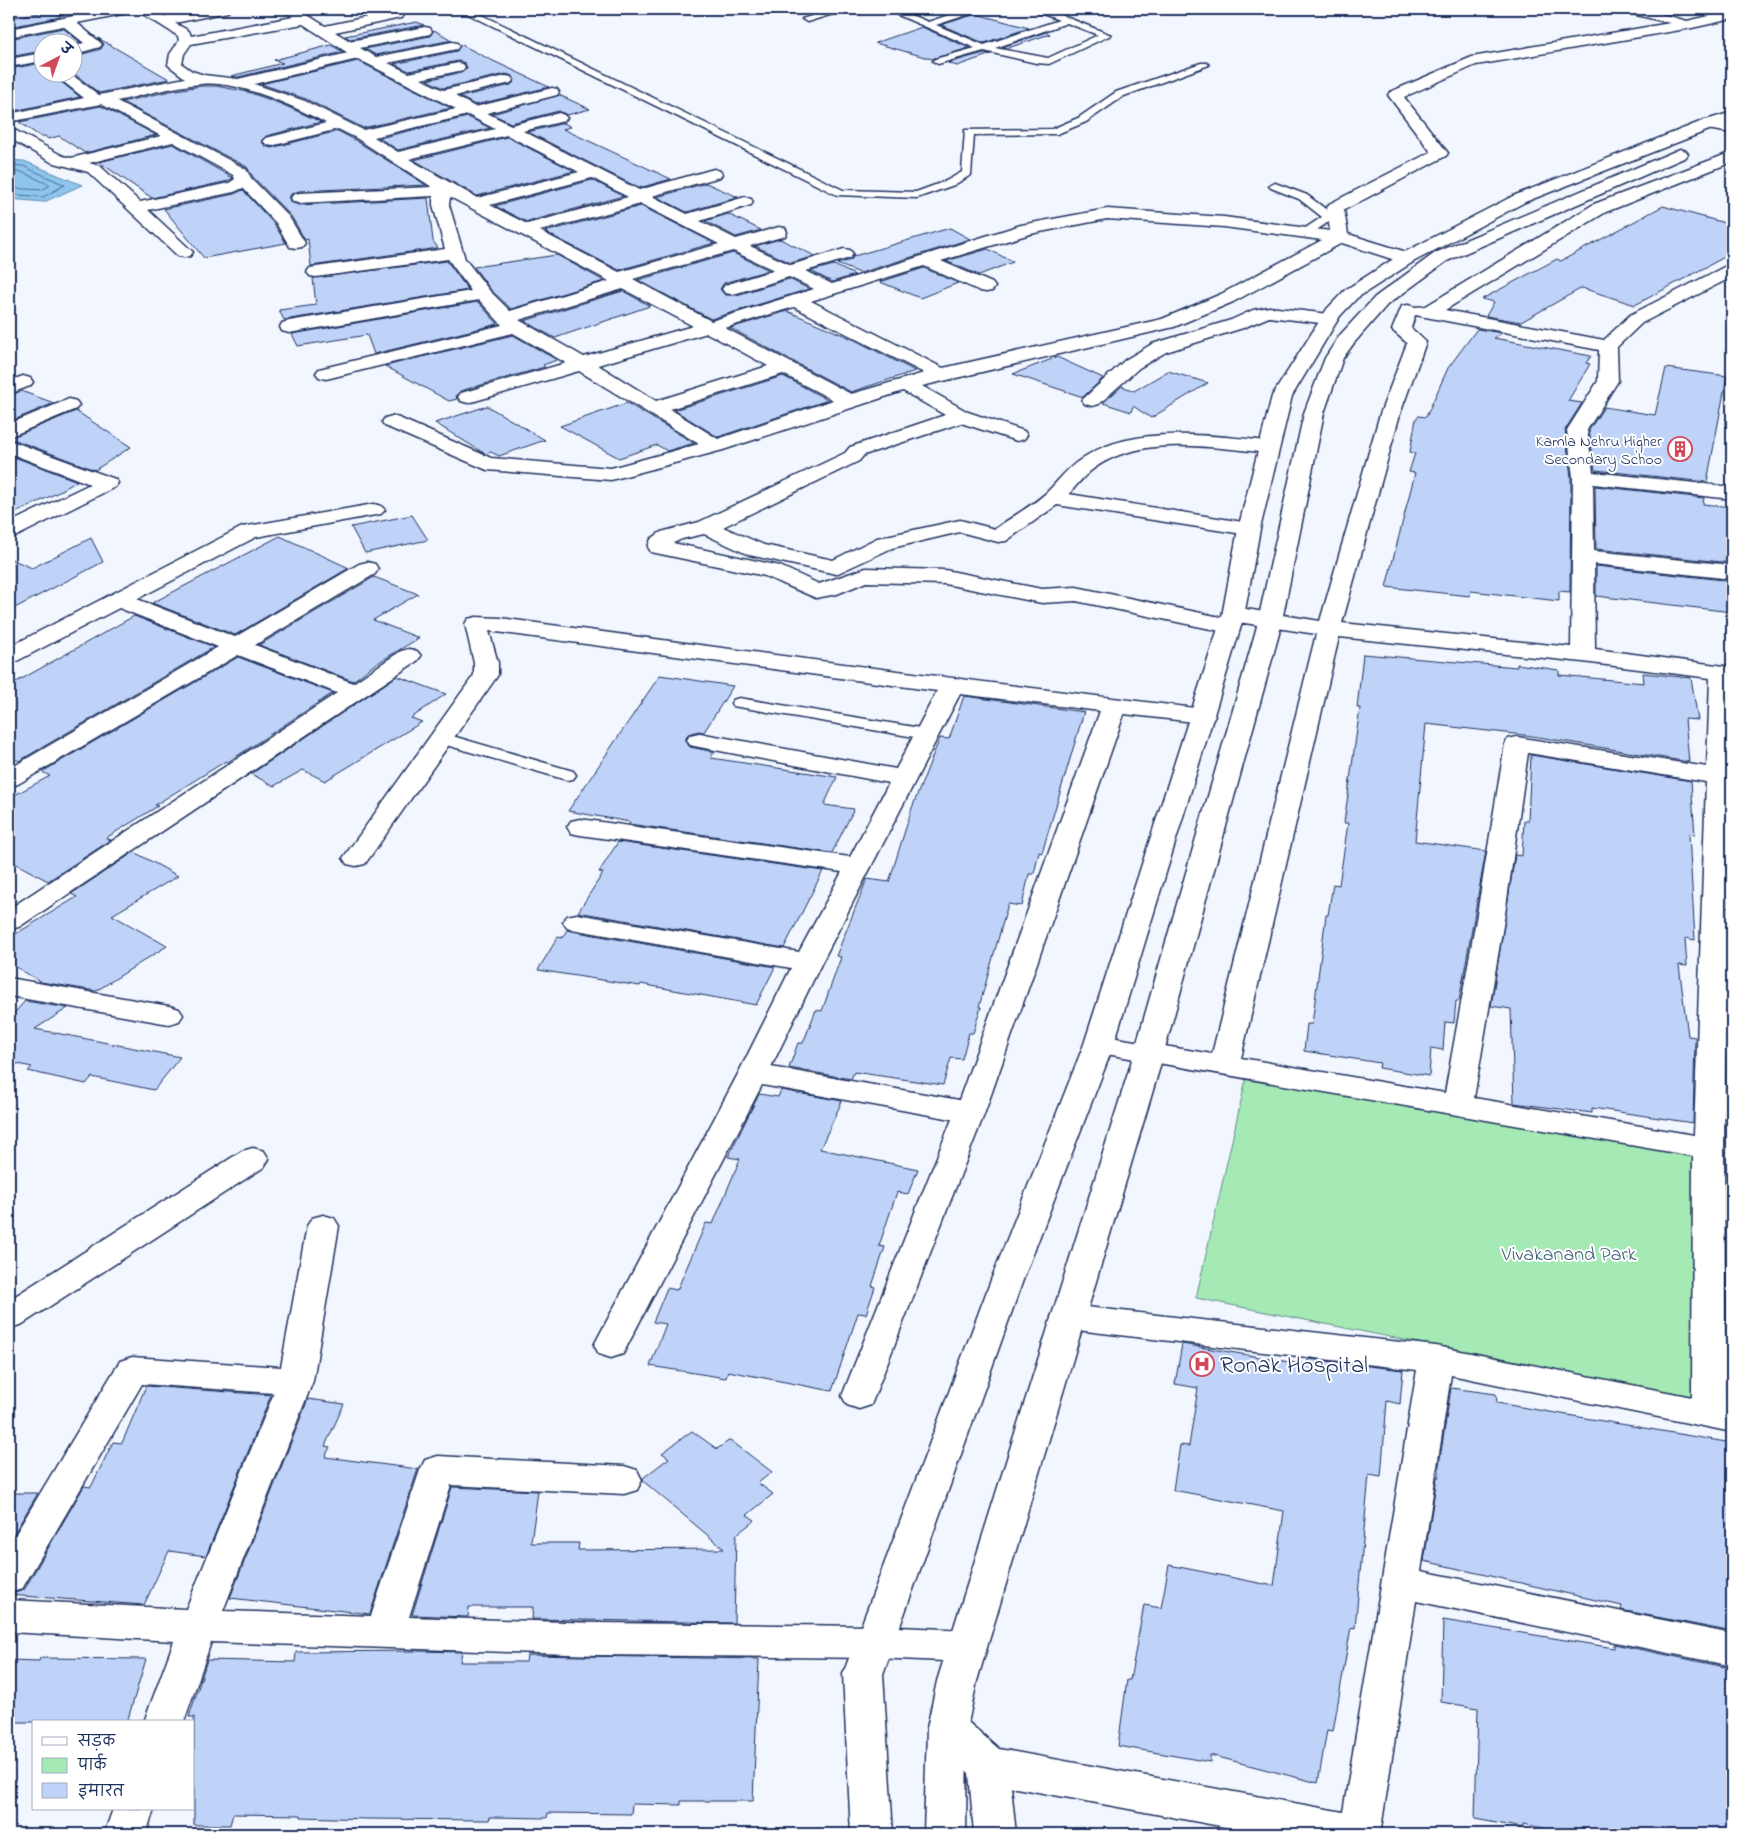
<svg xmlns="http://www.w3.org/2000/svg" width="1741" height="1843" font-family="'Indie Flower','Playpen Sans Deva',sans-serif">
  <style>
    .green { fill: #a5e9b5; stroke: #608c8a }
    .water { fill: #8dc5ec; stroke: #5f89b3 }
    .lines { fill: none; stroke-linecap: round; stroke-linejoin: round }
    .shore { stroke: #496b97; stroke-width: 1 }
    .building { fill: #bfd3f8; stroke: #1b2f5e }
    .lane-casing { stroke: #1b2f5e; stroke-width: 3 }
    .street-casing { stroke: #1b2f5e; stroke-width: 3 }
    .secondary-casing { stroke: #1b2f5e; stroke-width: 3 }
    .lane { fill: #fff; fill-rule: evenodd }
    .street { fill: #fff; fill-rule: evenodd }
    .secondary { fill: #fff; fill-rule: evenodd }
    .labels { text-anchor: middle; stroke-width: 4; stroke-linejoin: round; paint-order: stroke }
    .far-poi-label { font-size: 16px; fill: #1b2f5e; stroke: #fff; text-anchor: end }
    .park-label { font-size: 20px; fill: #3e5e74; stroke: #fff }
    .near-poi-label { font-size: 24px; fill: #1b2f5e; stroke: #fff; text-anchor: start }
  </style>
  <rect width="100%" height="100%" fill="#f2f6fe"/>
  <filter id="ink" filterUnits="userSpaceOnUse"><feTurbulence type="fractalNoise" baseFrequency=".02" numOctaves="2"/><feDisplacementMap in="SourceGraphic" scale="10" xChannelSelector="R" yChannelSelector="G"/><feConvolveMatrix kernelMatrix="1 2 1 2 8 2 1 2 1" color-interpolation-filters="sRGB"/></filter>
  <g filter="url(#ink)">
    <polygon class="green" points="1246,1079 1695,1155 1693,1398 1196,1298"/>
    <polygon class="water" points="9,160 24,161 82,185 44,202 9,199"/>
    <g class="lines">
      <g class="shore">
        <polyline points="9,165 23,166 65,185 43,197 9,194"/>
        <polyline points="9,172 22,172 50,185 42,190 9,188"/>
      </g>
    </g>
    <g class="building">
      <polygon points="51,11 61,17 9,27 9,18"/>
      <polygon points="976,14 1029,28 984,43 941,25"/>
      <polygon points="417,22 424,25 350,39 345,36"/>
      <polygon points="922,27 969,48 932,59 875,43"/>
      <polygon points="63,28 80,42 72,44 42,42 42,51 9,57 9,39"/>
      <polygon points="434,30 452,40 376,55 365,49 430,36"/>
      <polygon points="1046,32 1050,34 1008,48 1002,47"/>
      <polygon points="98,38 169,79 99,93 72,72 72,57 101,49 104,44"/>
      <polygon points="460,44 489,59 549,87 475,105 460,97 511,85 515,81 513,76 506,74 443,88 427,80 463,72 467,68 465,63 458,61 409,71 394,64 457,51"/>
      <polygon points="331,45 343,52 238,77 231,76 283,63 274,60"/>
      <polygon points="984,53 991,54 957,66 948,63"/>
      <polygon points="358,61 451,108 363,128 306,99 261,84"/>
      <polygon points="42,63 42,72 49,72 80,97 9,112 9,69"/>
      <polygon points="201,86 216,86 248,92 281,104 321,122 266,136 261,141 265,146 271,148 338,131 355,140 426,185 299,191 291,194 289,199 292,203 299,205 428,198 433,241 438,248 311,266 308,239 305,240 291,216 253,177 247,167 122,102 170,91"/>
      <polygon points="559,95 590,109 567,115 559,111 511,123 492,114"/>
      <polygon points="101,106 156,135 85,153 59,136 48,139 45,136 41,137 19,122"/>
      <polygon points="468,117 490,128 398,150 379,138"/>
      <polygon points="564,123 571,127 563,129 671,179 639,188 528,132"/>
      <polygon points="507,137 574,171 477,196 414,160"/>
      <polygon points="173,144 233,178 228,181 152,198 99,162"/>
      <polygon points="592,180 623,196 527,222 495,206"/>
      <polygon points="706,183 738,197 687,212 657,197"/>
      <polygon points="243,190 274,224 286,243 204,258 164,209 234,194"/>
      <polygon points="641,206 714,243 619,270 545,232"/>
      <polygon points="1663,206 1732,225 1732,253 1635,305 1582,288 1521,322 1486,316 1494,302 1482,299 1557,259 1561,261"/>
      <polygon points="728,214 761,230 736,237 705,221"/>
      <polygon points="950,228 970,239 860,273 837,264 851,260 854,256"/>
      <polygon points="780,239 815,256 791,263 755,246"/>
      <polygon points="988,249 1013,262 979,275 946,261"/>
      <polygon points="733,253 769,270 724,283 720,289 725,295 737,295 789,279 809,289 711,319 638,280"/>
      <polygon points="557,255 604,281 511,309 490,289 474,267"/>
      <polygon points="447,261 468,290 284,320 279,310 316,305 313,278"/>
      <polygon points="834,265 855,275 832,282 811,271"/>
      <polygon points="924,268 958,283 920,298 880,282"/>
      <polygon points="623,291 650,306 555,338 524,321"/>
      <polygon points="478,302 498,324 374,354 367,335 298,346 292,334"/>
      <polygon points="787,311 855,340 915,371 851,392 730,328"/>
      <polygon points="1477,329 1502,333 1494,338 1591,356 1586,363 1590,364 1568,401 1582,403 1565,430 1571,477 1570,592 1559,591 1559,601 1471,591 1470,596 1386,587 1415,473 1409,472 1415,453 1410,452 1416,419 1418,416 1426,417 1448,368"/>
      <polygon points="513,335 557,360 543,365 545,367 541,368 460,391 456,396 457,399 449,401 385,366"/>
      <polygon points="1057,357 1103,378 1083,397 1013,374"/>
      <polygon points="1666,368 1727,376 1707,482 1595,470 1589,430 1604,407 1655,415"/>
      <polygon points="1168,371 1208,383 1151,418 1133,406 1131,412 1103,403 1122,386 1134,391"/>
      <polygon points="783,376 828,400 718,437 674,410"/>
      <polygon points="21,391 54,403 9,422 9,396"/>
      <polygon points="627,403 694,443 667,451 657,445 619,458 560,426"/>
      <polygon points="487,406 545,440 499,456 491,452 486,454 482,452 435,423"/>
      <polygon points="76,411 131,447 95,470 10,438"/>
      <polygon points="9,455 77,481 59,492 9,516"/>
      <polygon points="1595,486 1704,498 1703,504 1732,507 1732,563 1596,549"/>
      <polygon points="412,515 428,540 365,553 351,527"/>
      <polygon points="280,536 349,568 235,635 152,603"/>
      <polygon points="91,538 103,562 9,611 9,558 32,568"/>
      <polygon points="1596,566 1732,581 1732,612 1596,596"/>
      <polygon points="374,577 418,594 373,620 419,638 371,667 353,681 259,645"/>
      <polygon points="134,616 214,647 19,761 9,756 9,686"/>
      <polygon points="1363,654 1517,667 1517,664 1559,670 1559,675 1644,683 1643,673 1691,678 1698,720 1685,719 1689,762 1532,736 1426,724 1415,841 1486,851 1459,1001 1456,1001 1454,1023 1445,1022 1443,1050 1431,1048 1429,1076 1379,1068 1380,1063 1304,1051 1307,1024 1312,1024 1326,915 1328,915 1333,884 1339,885 1348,823 1344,823 1360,708 1357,708"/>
      <polygon points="238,657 333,693 228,762 226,761 155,805 158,806 106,838 111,840 48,881 9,860 9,798 50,776 42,772"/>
      <polygon points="660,675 733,686 704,732 699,731 688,734 685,741 690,747 714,752 711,758 837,777 824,805 854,809 832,853 629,824 630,822 568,811"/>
      <polygon points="397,676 446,694 411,718 422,722 325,781 303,770 274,786 251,774"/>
      <polygon points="964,696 1084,712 1042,853 1039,852 1034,874 1029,874 1022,906 1008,904 979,1007 981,1007 973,1033 969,1033 962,1059 951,1058 943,1085 854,1072 851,1079 789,1068 798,1043 803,1043 816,1010 822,1011 841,957 836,956 867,879 889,882 912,808 931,760 940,738 949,739"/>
      <polygon points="1531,755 1691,781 1695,835 1689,834 1695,940 1685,938 1687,966 1679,965 1688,1036 1695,1037 1693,1123 1592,1108 1592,1113 1514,1103 1511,1009 1491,1006 1515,855 1522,856 1524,821 1528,821"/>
      <polygon points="618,842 823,871 784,948 578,912 603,873 599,872"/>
      <polygon points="134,852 178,876 112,915 167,946 96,991 41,982 9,963 9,938 77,897 71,894"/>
      <polygon points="567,930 577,932 775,967 756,1005 641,984 640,986 538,970 558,937 562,938"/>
      <polygon points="25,1001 68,1008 35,1029 180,1057 154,1090 92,1077 86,1084 28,1071 32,1067 9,1062 9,1019"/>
      <polygon points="1728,1041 1732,1042 1732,1129 1726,1128"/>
      <polygon points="781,1090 842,1101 820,1149 918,1169 908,1194 897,1192 879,1246 885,1247 872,1286 875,1287 866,1314 858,1313 832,1391 728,1371 726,1378 650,1366 666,1324 653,1322 667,1288 677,1290 706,1223 713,1224 740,1159 728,1157 759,1094 778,1097"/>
      <polygon points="1182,1344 1307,1365 1308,1359 1403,1370 1400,1404 1387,1401 1381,1477 1369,1475 1355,1628 1351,1627 1333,1731 1327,1730 1318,1783 1210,1755 1210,1762 1118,1746 1127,1680 1130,1680 1144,1605 1161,1608 1169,1565 1274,1586 1284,1511 1173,1490 1180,1445 1189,1446 1198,1388 1175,1384"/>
      <polygon points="146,1386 271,1395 206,1556 169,1551 144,1605 9,1595 24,1590 84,1486 91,1487 113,1442 122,1443"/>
      <polygon points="1451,1388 1496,1394 1497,1403 1732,1443 1732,1619 1727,1618 1728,1631 1621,1610 1622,1606 1424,1561 1437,1477 1439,1477 1439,1465"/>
      <polygon points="308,1399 344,1404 325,1446 330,1447 325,1457 418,1469 370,1614 230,1598"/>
      <polygon points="692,1431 717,1449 730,1440 772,1472 758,1483 773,1494 747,1515 755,1520 736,1535 734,1623 532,1619 533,1607 469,1607 468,1617 412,1615 452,1487 538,1491 531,1543 579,1543 578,1550 724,1549 643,1481 643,1478 669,1458 662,1453"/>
      <polygon points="9,1493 38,1493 9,1542"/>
      <polygon points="1443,1620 1614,1648 1614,1644 1730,1668 1732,1697 1732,1834 1574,1834 1523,1824 1523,1828 1475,1819 1478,1708 1441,1702"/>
      <polygon points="417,1651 462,1652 460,1662 526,1662 527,1655 759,1659 753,1801 681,1801 681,1805 632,1804 631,1814 548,1813 547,1818 490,1817 489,1820 367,1819 301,1817 301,1815 233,1814 230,1825 194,1825 194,1717 189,1717 207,1660 295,1662 296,1652"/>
      <polygon points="40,1658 146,1659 127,1722 9,1722 9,1660 39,1661"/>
    </g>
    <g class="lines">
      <defs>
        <g id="lane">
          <polygon points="458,9 470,9 843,190 916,192 946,181 962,172 965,130 1052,129 1078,118 1116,92 1201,63 1207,63 1209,65 1124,96 1086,122 1057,134 974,135 971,175 954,185 917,198 837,195"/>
          <polygon points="834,9 849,9 807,22 802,19"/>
          <path d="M884 9H896L928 22 967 9H980L979 11 936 25 984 45 1059 20 1035 11 1034 9H1046L1111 35 1049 64 1036 63 984 51 938 64 933 61 935 59 975 48ZM1067 23 1098 35 1048 58 995 48Z"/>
          <polygon points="1275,183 1307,195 1336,217 1309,235 1301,235 1299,233 1301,231 1322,217 1299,199 1271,188 1269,186"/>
          <polygon points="739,698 926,729 932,730 934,734 932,738 926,739 733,706 731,703 733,700"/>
          <polygon points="442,733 573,771 576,775 573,779 567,780 436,742 434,738 436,734"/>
        </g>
        <g id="street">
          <polygon points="108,9 134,9 132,12 77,23 102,44 100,47 72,55 72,46 84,43 63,26 9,37 9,29"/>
          <path d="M135 9H151L164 16 204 9H230L228 12 175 23 189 31 191 36 293 17 282 9H298L325 26 396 11 401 12 403 15 401 18 335 32 350 41 425 27 430 28 432 31 430 34 360 48 376 57 452 42 457 43 459 46 457 49 388 63 409 73 458 63 463 64 465 67 463 70 421 79 443 90 506 76 511 77 513 80 511 83 455 96 475 107 552 88 557 89 559 92 557 95 487 113 511 125 559 113 564 115 567 118 564 121 523 131 639 190 714 169 720 171 722 174 720 177 652 196 687 214 745 197 751 199 753 202 751 205 700 221 736 239 779 227 785 228 787 232 785 236 750 246 791 265 844 249 850 250 853 254 850 258 806 271 832 284 1021 225 1107 209 1224 217 1330 231 1327 208 1329 204 1431 152 1388 95 1390 92 1472 57 1670 23 1624 12 1622 9H1644L1687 21 1732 11V19L1692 28 1476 65 1404 97 1448 153 1446 156 1344 210 1348 234 1413 254 1416 258 1413 262 1407 263 1401 262 1342 243 1233 302 1174 327 922 386 968 412 1024 431 1027 435 1024 439 1017 441 961 423 864 455 859 461 723 527 764 545 833 560 877 538 960 520 995 529C1011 517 1029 508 1045 494 1057 483 1066 469 1080 460 1131 423 1211 436 1269 441L1276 443 1279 447 1276 451 1269 453C1215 448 1144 434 1096 467 1085 474 1077 485 1069 494L1249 523 1257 524 1260 529 1257 534 1249 535 1057 505 1006 541 998 542 960 532 892 548 836 574 749 555 704 534 682 539 673 543 780 566 819 584 866 568 945 570 1042 589 1076 587 1225 618 1223 614 1226 609 1234 607 1320 621 1380 414 1407 343 1392 330 1402 306 1408 305 1415 307 1426 306 1594 204 1732 152V162L1606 212 1445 310 1604 340 1630 315 1726 266 1732 265V277L1642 323 1617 347 1618 381 1587 430 1593 472 1732 487V499L1593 484 1594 551 1732 565V579L1594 564 1595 649 1732 667 1724 1148 1726 1404 1732 1406V1432L1451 1375 1421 1571 1732 1634V1666L1416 1601 1381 1829 1384 1834H1263L1011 1787 1016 1834H974L969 1773 933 1740 927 1728 933 1716 947 1711 961 1716 999 1749 1343 1812 1417 1370 1068 1329 1056 1326 1051 1317 1056 1308 1068 1305 1436 1346 1692 1397 1693 1156 1089 1051 1084 1044 1089 1037 1099 1035 1212 1054 1316 634 1238 622 1241 626 1238 631 1230 633 1076 601 1042 603 945 584 866 582 837 594 816 598 765 576 651 552 648 547 651 539 661 532 699 522 845 453 850 447 945 415 903 391 723 450 611 480 487 470 385 426 382 422 385 418 392 416 399 418 491 458 611 468 699 444 579 371 475 401 468 403 461 401 458 397 461 393 566 363 513 333 326 379 319 377 316 373 319 369 502 325 479 300 289 333 282 331 280 327 282 323 289 321 471 291 448 259 316 277 310 276 307 272 310 268 316 267 445 249 433 205V196L299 203 293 201 291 198 293 195 299 193 432 187 356 138 338 129 271 146 266 144 263 141 266 138 326 123C293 106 238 80 201 84 173 86 145 95 117 101L246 169 251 178 289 217 305 243 302 247 296 248 290 247 276 223 243 188 234 192 148 210 193 252 190 256 184 257 178 256 88 172 51 162 9 138V127L63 156 71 158 161 136 101 104 9 122V114L84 98 51 72H68L99 95 185 78 168 65 170 54 179 41 178 36ZM303 24 348 53 238 79 204 75 192 71 182 64 184 54 191 44ZM358 59 456 109 363 130 305 101 254 84ZM468 115 495 129 398 152 374 137ZM507 135 579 172 477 198 409 159ZM173 142 233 175 235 179 229 183 140 202 100 166 89 163ZM592 178 628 197 527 224 490 205ZM450 197 609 281 510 311 489 290 465 259 449 205ZM641 204 719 244 619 272 540 231ZM1107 219 1224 227 1322 240 1221 294 1162 319 943 368 811 301 924 266 980 291 986 292 992 291 995 287 992 283 941 261 1030 234ZM733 251 774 270 725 285 722 289 725 293 731 294 737 293 789 277 814 289 711 321 633 279ZM623 289 693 326 584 357 519 320ZM794 307 924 373 851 394 725 328ZM1415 315 1599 350 1598 381 1567 430 1573 477 1571 647 1342 623 1400 414 1426 342 1411 328ZM707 333 768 366 656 401 598 365ZM783 374 833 400 718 439 670 409ZM1339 637 1583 662 1710 678 1707 767 1517 737 1508 739 1505 744 1477 914 1445 1093 1241 1058ZM1528 753 1706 782 1694 1135 1474 1098 1505 914Z"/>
          <polygon points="42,53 42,61 9,67 9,59"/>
          <polygon points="1705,120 1732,123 1732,133 1700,128 1697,125 1700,122"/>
          <polygon points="1269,307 1329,314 1335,315 1338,319 1335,323 1329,324 1269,317 1243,328 1166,352 1139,368 1099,404 1092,406 1085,404 1082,400 1125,360 1152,344 1231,320 1253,310"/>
          <polygon points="23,376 30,378 33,382 30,386 9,394 9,381"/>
          <polygon points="69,399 76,401 79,405 76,409 9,437 9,424"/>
          <polygon points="9,440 115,479 118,483 115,487 17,536 9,537 9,523 90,484 9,453"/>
          <polygon points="374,504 381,506 385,510 381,514 256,537 137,599 235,637 359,564 367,562 375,564 378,569 375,574 255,645 353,683 401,651 409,649 417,651 421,656 417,661 19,927 9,929 9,909 337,693 238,655 18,784 9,787 9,769 218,647 119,608 17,661 9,663 9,647 242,527"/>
          <path d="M476 617 500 618C734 650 969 681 1203 709L1212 711 1215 716 1212 721 1203 723 1124 714 985 1112 871 1405 859 1409 847 1405 842 1396 952 1119 762 1085 623 1354 611 1358 599 1354 594 1345 738 1074 791 968 577 930 567 928 563 922 567 916 577 914 799 952 842 872 580 835 571 833 567 827 571 821 580 819 850 857 889 783 699 747 690 745 687 740 690 735 699 733 896 769 937 691 489 631 498 663V675L365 864 356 866 347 864 343 858 474 675V663L465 624 468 619ZM960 694 1100 711 959 1100 771 1067 822 962Z"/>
          <polygon points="9,978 169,1006 179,1009 183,1015 179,1021 169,1024 9,996"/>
          <polygon points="253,1148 264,1151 269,1159 264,1167 21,1325 9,1328 9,1300 242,1151"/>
          <polygon points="323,1215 334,1218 339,1226 313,1381 223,1611 371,1616 420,1470 425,1460 438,1456 624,1466 637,1470 642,1480 637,1490 624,1494 451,1485 409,1617 597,1623 875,1626 967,1630 981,1634 986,1646 981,1658 967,1662 875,1658 597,1655 211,1642 184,1722 144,1722 174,1641 9,1632 9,1600 186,1609 274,1393 142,1384 22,1589 9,1593 9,1545 120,1361 132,1357 281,1367 307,1226 312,1218"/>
          <polygon points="113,1809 154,1809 146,1834 104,1834"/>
        </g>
        <g id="secondary">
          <polygon points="1732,112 1732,121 1525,202 1413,262 1357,298 1340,316 1292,396 1260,529 1244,616 1114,1044 1023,1280 883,1674 893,1834 851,1834 843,1674 991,1280 1084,1044 1222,616 1238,529 1272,396 1327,309 1345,290 1401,254 1513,196 1700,122"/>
          <polygon points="1680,149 1686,151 1688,154 1686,157 1447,261 1387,305 1354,343 1343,358 1324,413 1280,630 1159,1070 977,1681 967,1728 966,1834 924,1834 927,1728 937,1681 1129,1070 1256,630 1304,413 1325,358 1340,335 1375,297 1435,253"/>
        </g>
      </defs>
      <use href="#lane" class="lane-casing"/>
      <use href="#street" class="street-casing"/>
      <use href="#secondary" class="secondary-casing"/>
      <use href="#lane" class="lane"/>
      <use href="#street" class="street"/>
      <use href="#secondary" class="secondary"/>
    </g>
  </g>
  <defs>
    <symbol id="building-ring" viewBox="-11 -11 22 22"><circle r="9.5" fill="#fff" stroke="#d1495b" stroke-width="1.5"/><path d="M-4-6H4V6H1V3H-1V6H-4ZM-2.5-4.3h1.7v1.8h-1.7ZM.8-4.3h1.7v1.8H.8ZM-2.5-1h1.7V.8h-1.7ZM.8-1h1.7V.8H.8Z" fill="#d1495b"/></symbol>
    <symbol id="hospital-ring" viewBox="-11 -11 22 22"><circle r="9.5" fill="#fff" stroke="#d1495b" stroke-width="1.5"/><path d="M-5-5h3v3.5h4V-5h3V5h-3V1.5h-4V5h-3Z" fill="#d1495b"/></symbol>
  </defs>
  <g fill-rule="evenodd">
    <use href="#building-ring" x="1666" y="435" width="28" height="28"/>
    <use href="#hospital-ring" x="1188" y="1350" width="28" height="28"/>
  </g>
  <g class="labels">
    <g class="far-poi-label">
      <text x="1662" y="446">Kamla Nehru Higher<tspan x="1662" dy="18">Secondary Schoo</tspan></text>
    </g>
    <g class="park-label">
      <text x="1569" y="1260">Vivakanand Park</text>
    </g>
    <g class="near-poi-label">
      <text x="1220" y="1372">Ronak Hospital</text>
    </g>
  </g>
  <rect width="1741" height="1843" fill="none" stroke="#fff" stroke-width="30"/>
  <rect x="15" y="15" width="1711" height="1813" fill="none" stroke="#1b2f5e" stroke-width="2" filter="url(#ink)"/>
  <rect x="32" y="1720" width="162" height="90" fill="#ffffff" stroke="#a4acbf"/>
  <rect x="42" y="1737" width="25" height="8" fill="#ffffff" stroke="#a4acbf"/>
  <text x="78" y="1746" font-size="15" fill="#1b2f5e">सड़क</text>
  <rect x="42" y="1758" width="25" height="15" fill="#a5e9b5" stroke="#a4acbf"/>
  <text x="78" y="1770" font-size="15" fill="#1b2f5e">पार्क</text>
  <rect x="42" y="1783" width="25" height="15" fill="#bfd3f8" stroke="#a4acbf"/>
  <text x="78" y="1796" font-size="15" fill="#1b2f5e">इमारत</text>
  <g transform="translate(58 58) rotate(41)"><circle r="24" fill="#ffffff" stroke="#a4acbf"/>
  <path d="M0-4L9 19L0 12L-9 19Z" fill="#d1495b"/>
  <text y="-8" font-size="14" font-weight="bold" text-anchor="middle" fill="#1b2f5e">उ</text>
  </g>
</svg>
